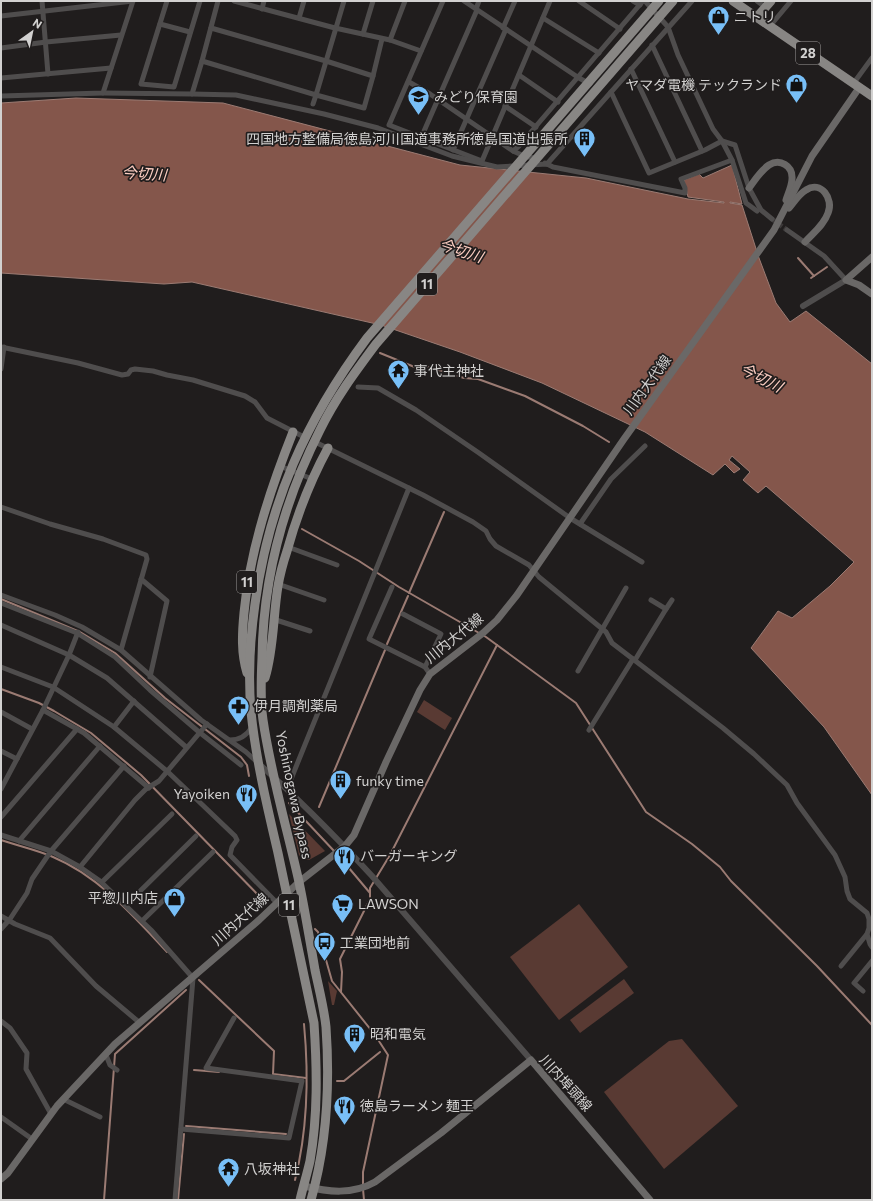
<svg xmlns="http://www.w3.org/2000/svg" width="873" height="1201" font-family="Commissioner,'Noto Sans JP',sans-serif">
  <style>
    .green { fill: #593a33 }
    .water { fill: #84564b; stroke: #9b7b73 }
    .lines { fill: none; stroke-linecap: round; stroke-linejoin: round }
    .stream { stroke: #9b7b73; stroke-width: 2 }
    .minor-tunnel { stroke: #3b3838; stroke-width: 5; stroke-dasharray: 5 2.5; stroke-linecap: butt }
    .minor { stroke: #4f4d4d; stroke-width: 5 }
    .tertiary { stroke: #4f4d4d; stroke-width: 6 }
    .secondary { stroke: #6a6867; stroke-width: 7 }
    .trunk { stroke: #888684; stroke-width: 9 }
    .labels { text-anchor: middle; stroke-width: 3.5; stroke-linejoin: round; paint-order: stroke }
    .shield { fill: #201d1d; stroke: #9d9b9a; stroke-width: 1 }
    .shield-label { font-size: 13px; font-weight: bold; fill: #d2d1d0 }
    .poi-label { font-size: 14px; fill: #d2d1d0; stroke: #201d1d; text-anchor: start }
    .street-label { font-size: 14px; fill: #d2d1d0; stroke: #201d1d }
    .water-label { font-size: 15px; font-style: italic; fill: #fecfc3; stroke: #201d1d }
  </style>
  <rect width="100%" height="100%" fill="#201d1d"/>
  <g class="green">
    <polygon points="424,700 452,718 445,730 417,712"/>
    <polygon points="289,814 325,851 309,860 302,859 299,855"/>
    <polygon points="579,904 628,967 559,1020 510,957"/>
    <polygon points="624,979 634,993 580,1033 570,1020"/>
    <polygon points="328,981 337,991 334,1005 332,1005"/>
    <polygon points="682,1039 738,1106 664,1169 604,1092 669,1041"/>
  </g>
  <polygon class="water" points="76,98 223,103 460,165 586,178 688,199 724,203 724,202 688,197 684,180 699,174 703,178 732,165 742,204 730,202 730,203 742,205 759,258 776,303 790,322 806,311 872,364 872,795 824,727 751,648 778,611 792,618 830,586 854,562 766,486 758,493 743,480 750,472 732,456 729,460 740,469 734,473 725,464 713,475 645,432 542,383 460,352 381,325 192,282 164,284 1,273 1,103"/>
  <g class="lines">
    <g class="stream">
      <polyline points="798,258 814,276"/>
      <polyline points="811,278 827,267"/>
      <polyline points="380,353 417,368 425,366 464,378 478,379 525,396 583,426 609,442"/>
      <polyline points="302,529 359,561 399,587 486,637 576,703 646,812 692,844 720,867 731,881 817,966 872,1025"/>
      <polyline points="409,593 444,512"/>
      <polyline points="1,599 80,632 115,653 165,698 241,757 247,765 249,776"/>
      <polyline points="387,644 408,596"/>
      <polyline points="1,689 39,703 54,711 91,733 141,775 266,903"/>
      <polyline points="289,803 335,852"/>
      <polyline points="319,807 385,650"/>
      <path d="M1 840C18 846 37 850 53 857 99 876 134 917 167 952"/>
      <polyline points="338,855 370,893"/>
      <polyline points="315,929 318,932 332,981 375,1035 388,1055 363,1172 363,1185"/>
      <polyline points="199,980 274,1051 273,1074 306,1078"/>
      <polyline points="341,992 342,972 340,959 370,899 370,888 390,855 497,645"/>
      <polyline points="194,1070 219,1072"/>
      <polyline points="337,1081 344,1081 380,1052"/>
      <polyline points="186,1126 286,1134"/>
      <path d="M295 1180C308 1128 309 1077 304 1024"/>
      <polyline points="363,1189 364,1200"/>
      <polyline points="104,1200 115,1054 186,990"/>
      <polyline points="178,1200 184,1134"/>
    </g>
    <polyline class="minor-tunnel" points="772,219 787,230"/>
    <g class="minor">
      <polyline points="42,1 48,74"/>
      <polyline points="167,1 141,84 174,87 200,1"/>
      <polyline points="218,1 202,61 316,95 344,1"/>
      <polyline points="234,1 335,28 390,40 421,51"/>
      <polyline points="443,1 389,125 482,161 550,1"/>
      <polyline points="464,1 579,78 590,84"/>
      <polyline points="579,1 620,29"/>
      <polyline points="633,1 640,5"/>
      <polyline points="757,1 765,7"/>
      <polyline points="262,9 264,1"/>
      <polyline points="476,9 479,1"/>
      <polyline points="1,16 133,1"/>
      <polyline points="299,18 304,1"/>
      <polyline points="543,18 599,53"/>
      <polyline points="160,24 190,32"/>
      <polyline points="770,26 791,1"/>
      <polyline points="211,28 326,61 373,76"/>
      <polyline points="503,28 515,1"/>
      <polyline points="363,34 373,1"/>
      <polyline points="390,40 405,1"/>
      <polyline points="652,45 702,151"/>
      <polyline points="1,48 46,42 121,35"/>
      <polyline points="631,69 675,162"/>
      <polyline points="519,75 558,102"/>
      <polyline points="1,78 111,68"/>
      <polyline points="409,82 430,94 513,151 524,156 538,159"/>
      <polyline points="853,84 872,58"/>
      <polyline points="611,92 649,173 705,150 722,141 735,145 749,188 761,210 772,219"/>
      <polyline points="103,93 192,94 202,61"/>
      <polyline points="192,94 236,95 324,114 378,128 452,156 497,167 547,164 553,167 685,193 685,188 681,179 732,160 722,141 713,129 678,55 668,27 645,1"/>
      <polyline points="1,96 103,93 133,1"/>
      <polyline points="313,104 316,95 364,108 373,76 382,39"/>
      <polyline points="505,106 536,127"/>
      <polyline points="421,138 477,10"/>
      <polyline points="453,150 506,29"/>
      <polyline points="513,151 519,146 643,1"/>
      <polyline points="732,160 746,203 757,211"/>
      <polyline points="545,163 547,164 692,1"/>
      <polyline points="787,230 824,256 846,280"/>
      <polyline points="1,347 78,363 122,375 128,374 131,370 135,369 153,371 167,375 193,380 245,396 255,402 267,418 306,438"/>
      <polyline points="1,369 4,347"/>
      <polyline points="358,387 378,388 416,410 479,453 570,518 642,562"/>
      <polyline points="313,441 423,495 473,522 486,531 490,539 496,546 529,565 539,577 606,632 612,643 723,728 754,754 787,785 797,803 835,855 845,877 847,891 850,899 867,913 869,919 869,928 867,934 870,944 872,947"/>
      <polyline points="280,466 312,479"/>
      <polyline points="1,507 50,524 103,539 146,555 147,559 121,650"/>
      <polyline points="580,524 611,479 645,446"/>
      <polyline points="288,547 337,565"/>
      <polyline points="141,579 167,601 150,677"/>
      <polyline points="278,584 324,600"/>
      <polyline points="392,587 369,639 425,667 430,674"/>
      <polyline points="1,595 55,615 82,627 121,650 201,720 246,752 257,762"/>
      <polyline points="1,603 77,633 115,657 150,690 199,732 241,765"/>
      <polyline points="666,609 672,600"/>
      <polyline points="403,614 441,634 425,667"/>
      <polyline points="273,619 310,631"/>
      <polyline points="1,625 69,655 107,678 186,747"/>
      <polyline points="635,660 666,609 651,600"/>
      <polyline points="1,667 53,687 114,727"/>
      <polyline points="578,671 626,588"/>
      <polyline points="134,701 114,727 168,772 235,836 237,840 232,847 230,855 277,903"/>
      <polyline points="43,710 84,733 149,788"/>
      <polyline points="1,712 32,729"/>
      <polyline points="589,730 633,659"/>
      <path d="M230 740C240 740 247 735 252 727"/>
      <polyline points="1,751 17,759"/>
      <polyline points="1,789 43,710 69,655 78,632"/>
      <polyline points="287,789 409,488"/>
      <polyline points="1,817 77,729"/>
      <polyline points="1,835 51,851 80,867 100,881 151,930 193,978 175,1200"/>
      <polyline points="19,841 100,746"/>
      <polyline points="80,867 135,800 146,789 159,781 207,724"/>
      <polyline points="102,882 172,814"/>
      <polyline points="126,905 196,836"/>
      <polyline points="1,916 15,924 50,938 96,986 140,1023"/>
      <polyline points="142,921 213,852"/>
      <polyline points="1,929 10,919 27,893 32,879 51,851 124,766"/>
      <polyline points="841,966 867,934"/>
      <polyline points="863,991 854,983 872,961"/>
      <polyline points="1,1021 10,1028 27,1053 26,1069 51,1114"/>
      <polyline points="106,1055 110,1065 117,1070"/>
      <polyline points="63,1099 100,1117"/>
      <polyline points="1,1117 32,1139"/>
      <polyline points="181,1129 289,1138 302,1081 206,1068 234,1018"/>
    </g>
    <g class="tertiary">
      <polyline points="803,306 846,280"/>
      <path d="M259 764C299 799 336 837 372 876L531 1060"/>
    </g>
    <g class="secondary">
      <path d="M749 188C755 180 760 171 769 165 780 158 793 166 792 179 792 185 788 194 786 200"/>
      <path d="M789 208C794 202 799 194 806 190 821 180 834 199 828 213 824 225 813 233 805 242"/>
      <polyline points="872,257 846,280 859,285 872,294"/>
      <polyline points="1,1179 8,1173 57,1106 115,1044 259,920 299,882 345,846 354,835 386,762 420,690 430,674 483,633 497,620 517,595 624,439 774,230 812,156 859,88"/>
      <path d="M304 1186C328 1192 352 1195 375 1182L441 1133 531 1060 650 1200"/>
    </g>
    <g class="trunk">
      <polyline points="733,1 872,96"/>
      <polyline points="757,17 771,1"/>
      <path d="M247 673C241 653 242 634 244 613 250 550 270 490 293 432"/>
      <path d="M265 678C274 649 273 616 278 586 280 574 283 563 287 551 297 515 310 481 328 448"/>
      <path d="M300 1200C303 1187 307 1174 310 1161 318 1115 317 1069 314 1023 302 966 290 910 278 853 267 806 256 760 251 712 248 676 250 639 255 604 269 502 306 420 367 338L659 1"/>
      <path d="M311 1200C327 1144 330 1084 326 1027 324 1008 319 989 315 970 310 941 305 911 299 882 287 828 271 775 263 720 260 700 261 679 262 658 263 579 284 501 320 430 335 399 355 372 376 344L673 1"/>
    </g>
  </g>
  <defs>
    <symbol id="shop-pin" viewBox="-11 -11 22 30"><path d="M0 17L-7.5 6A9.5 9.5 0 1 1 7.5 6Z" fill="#78bff7" stroke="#201d1d"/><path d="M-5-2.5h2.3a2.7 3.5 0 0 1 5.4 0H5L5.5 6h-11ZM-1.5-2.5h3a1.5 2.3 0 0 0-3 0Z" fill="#111"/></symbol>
    <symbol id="school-pin" viewBox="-11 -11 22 30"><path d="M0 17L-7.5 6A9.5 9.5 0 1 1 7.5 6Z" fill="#78bff7" stroke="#201d1d"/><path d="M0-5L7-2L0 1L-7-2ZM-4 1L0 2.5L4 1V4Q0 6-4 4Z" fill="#111"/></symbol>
    <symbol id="building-pin" viewBox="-11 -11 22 30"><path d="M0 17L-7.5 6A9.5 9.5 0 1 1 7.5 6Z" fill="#78bff7" stroke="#201d1d"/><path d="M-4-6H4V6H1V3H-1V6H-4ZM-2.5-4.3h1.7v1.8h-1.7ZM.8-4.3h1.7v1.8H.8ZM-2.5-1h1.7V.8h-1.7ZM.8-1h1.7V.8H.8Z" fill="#111"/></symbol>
    <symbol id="temple-pin" viewBox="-11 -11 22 30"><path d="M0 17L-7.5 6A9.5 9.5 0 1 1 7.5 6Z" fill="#78bff7" stroke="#201d1d"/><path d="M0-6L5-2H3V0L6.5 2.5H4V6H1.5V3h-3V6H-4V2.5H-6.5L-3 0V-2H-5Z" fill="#111"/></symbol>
    <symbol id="pharmacy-pin" viewBox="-11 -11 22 30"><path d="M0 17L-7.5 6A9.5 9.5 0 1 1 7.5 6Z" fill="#78bff7" stroke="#201d1d"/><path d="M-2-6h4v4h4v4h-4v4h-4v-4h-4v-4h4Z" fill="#111"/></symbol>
    <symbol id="restaurant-pin" viewBox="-11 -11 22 30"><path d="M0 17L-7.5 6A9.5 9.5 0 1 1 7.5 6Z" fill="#78bff7" stroke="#201d1d"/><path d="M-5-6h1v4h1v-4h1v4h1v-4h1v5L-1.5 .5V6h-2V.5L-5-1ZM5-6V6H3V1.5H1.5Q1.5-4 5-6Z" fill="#111"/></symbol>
    <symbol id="supermarket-pin" viewBox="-11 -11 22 30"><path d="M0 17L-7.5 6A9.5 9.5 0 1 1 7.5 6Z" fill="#78bff7" stroke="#201d1d"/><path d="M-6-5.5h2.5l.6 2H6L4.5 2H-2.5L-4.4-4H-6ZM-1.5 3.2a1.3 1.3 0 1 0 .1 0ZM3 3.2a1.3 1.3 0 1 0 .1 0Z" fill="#111"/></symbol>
    <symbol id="bus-pin" viewBox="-11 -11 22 30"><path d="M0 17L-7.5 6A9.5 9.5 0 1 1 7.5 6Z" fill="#78bff7" stroke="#201d1d"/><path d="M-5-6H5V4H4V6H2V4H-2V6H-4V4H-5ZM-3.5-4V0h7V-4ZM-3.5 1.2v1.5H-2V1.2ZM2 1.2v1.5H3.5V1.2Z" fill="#111"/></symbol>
  </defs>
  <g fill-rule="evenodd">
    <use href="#shop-pin" x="706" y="4" width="25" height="34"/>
    <use href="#shop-pin" x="784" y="72" width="25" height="34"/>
    <use href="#school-pin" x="406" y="84" width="25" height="34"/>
    <use href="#building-pin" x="572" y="126" width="25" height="34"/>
    <use href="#temple-pin" x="386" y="358" width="25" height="34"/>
    <use href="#pharmacy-pin" x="226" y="694" width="25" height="34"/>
    <use href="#building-pin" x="328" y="768" width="25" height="34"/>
    <use href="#restaurant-pin" x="234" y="782" width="25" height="34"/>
    <use href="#restaurant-pin" x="332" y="844" width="25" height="34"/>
    <use href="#shop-pin" x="162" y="886" width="25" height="34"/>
    <use href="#supermarket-pin" x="330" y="892" width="25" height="34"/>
    <use href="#bus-pin" x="312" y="930" width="25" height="34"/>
    <use href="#building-pin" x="342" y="1022" width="25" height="34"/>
    <use href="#restaurant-pin" x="332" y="1094" width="25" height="34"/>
    <use href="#temple-pin" x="216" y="1156" width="25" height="34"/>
  </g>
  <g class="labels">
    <g class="shield">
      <rect x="796" y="42" width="24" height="22" rx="3"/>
      <rect x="417" y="273" width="20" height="22" rx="3"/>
      <rect x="237" y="571" width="20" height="22" rx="3"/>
      <rect x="279" y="894" width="20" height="22" rx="3"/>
    </g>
    <g class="shield-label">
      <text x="808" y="58">28</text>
      <text x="427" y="289">11</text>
      <text x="247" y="587">11</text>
      <text x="289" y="910">11</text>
    </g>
    <g class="poi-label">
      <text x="734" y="22">ニトリ</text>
      <text x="782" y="90" text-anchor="end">ヤマダ電機 テックランド</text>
      <text x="434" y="102">みどり保育園</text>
      <text x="568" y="144" text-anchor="end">四国地方整備局徳島河川国道事務所徳島国道出張所</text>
      <text x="414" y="376">事代主神社</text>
      <text x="254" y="711">伊月調剤薬局</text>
      <text x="356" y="786">funky time</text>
      <text x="230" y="799" text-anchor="end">Yayoiken</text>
      <text x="360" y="861">バーガーキング</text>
      <text x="158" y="903" text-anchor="end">平惣川内店</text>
      <text x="358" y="909">LAWSON</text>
      <text x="340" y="948">工業団地前</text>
      <text x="370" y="1039">昭和電気</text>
      <text x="360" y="1111">徳島ラーメン 麺王</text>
      <text x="244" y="1174">八坂神社</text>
    </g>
    <g class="street-label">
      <text transform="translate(647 385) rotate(-54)" y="5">川内大代線</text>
      <text transform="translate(454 638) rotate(-39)" y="5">川内大代線</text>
      <text transform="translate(294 795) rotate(78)" y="5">Yoshinogawa Bypass</text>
      <text transform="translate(240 919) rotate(-42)" y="5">川内大代線</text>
      <text transform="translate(566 1083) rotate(48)" y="5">川内埠頭線</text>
    </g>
    <g class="water-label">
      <text transform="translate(144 174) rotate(4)" y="5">今切川</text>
      <text transform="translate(461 251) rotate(18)" y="5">今切川</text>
      <text transform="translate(761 378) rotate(27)" y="5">今切川</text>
    </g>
  </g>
  <rect width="873" height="1201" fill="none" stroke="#d2d1d0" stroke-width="4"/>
  <g transform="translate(32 32) rotate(33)" stroke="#201d1d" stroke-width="3" paint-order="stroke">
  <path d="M0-3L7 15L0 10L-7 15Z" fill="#d2d1d0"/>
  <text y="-6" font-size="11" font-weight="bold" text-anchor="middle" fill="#d2d1d0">N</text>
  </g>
</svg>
